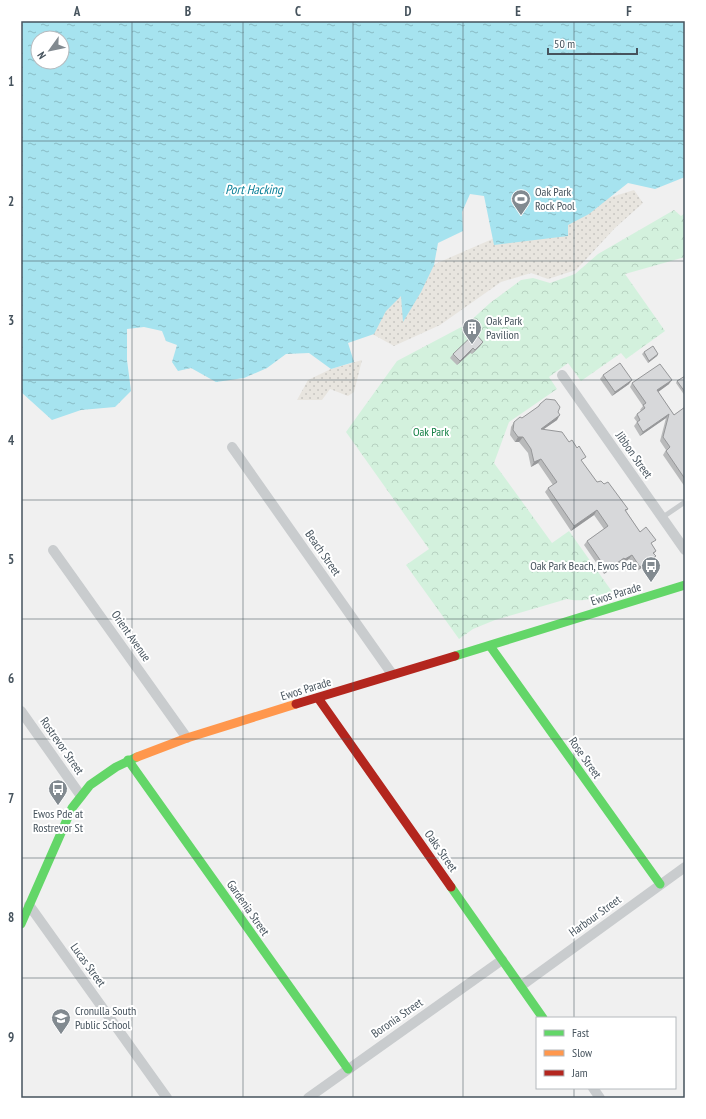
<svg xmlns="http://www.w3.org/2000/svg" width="706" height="1119" font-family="'PT Sans Narrow',sans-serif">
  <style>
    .forest { fill: url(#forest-crowns) }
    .sand { fill: url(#sand-dots) }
    .water { fill: url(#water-ripples); fill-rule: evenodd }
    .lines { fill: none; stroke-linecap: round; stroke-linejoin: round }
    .lane { stroke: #c9ccce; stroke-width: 5 }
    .street { stroke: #c9ccce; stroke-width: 10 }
    .fast { stroke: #63d668; stroke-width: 9 }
    .slow { stroke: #ff974d; stroke-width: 9 }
    .jam { stroke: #b3261e; stroke-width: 9 }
    .wall { fill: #b9babb }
    .shaded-wall { fill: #969799 }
    .building { fill: #d7d8da; stroke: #969799 }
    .grid { fill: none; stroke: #46535d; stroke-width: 1; stroke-opacity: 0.55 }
    .labels { text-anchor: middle; stroke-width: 4; stroke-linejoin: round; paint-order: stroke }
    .poi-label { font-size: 12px; fill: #46535d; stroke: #fff; text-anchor: start }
    .park-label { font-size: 12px; fill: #148146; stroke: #fff }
    .street-label { font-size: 12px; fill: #46535d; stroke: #fff }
    .water-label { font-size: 13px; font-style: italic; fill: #087f97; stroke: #fff }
    .neatline { fill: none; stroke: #46535d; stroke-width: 1.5 }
    .grid-label { font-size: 13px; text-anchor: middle; font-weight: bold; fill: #46535d }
  </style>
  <defs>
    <pattern id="forest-crowns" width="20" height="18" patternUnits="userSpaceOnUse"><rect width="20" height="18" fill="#d3f1dd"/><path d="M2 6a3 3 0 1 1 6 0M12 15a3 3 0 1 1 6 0" fill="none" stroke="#b6d1c0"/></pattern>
    <pattern id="sand-dots" width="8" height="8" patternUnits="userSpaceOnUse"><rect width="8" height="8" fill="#e8e5df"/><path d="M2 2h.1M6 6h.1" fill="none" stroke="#c8c6c2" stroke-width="1.8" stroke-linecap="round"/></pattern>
    <pattern id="water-ripples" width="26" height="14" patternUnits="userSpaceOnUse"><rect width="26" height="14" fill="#a6e3ef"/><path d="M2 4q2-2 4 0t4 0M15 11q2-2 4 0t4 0" fill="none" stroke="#89bbc5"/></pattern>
  </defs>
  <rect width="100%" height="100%" fill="#f0f0f0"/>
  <path class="forest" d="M674 210 681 216 685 213V257L625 274 665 331 626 359 621 353 581 381 568 363 549 377 557 389 509 422 494 463 552 543 569 531 613 593C597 597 583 603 567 599L495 620 473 629 459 639 406 565 429 549 346 432 397 361 467 324 490 303 521 280 533 278 550 283 575 274 598 254Z"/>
  <g class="sand">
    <polygon points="634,190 643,203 615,228 576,270 548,279 531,273 501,282 440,325 394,346 367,331 419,271 497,237 563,212"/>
    <polygon points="362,360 354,392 348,396 330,389 322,400 297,400 308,380 331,369"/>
  </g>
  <path class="water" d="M21 21H685V177L655 189 628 183 589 214 568 225V236L494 245 484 196 470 194 462 212 463 231 438 243 434 265 421 292 403 322 401 296 386 311 374 334 348 343 354 362 331 369 309 353 286 354 267 368 244 378 216 382 191 368 178 371 172 362 177 345 166 341 162 331 144 327 127 329V360L131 391 115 407 81 410 52 420 21 392ZM38 38H62V62H38Z"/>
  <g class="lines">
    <polyline class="lane" points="663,517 685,502"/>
    <g class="street">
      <polyline points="562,375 685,550"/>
      <polyline points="232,447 392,674"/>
      <polyline points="53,550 187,738"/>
      <polyline points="21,711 81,796"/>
      <polyline points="29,905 167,1098"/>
      <polyline points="521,986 685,867"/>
      <polyline points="593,1088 600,1098"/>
      <polyline points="308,1098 502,960"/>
    </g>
    <g class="fast">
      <polyline points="490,646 660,884"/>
      <polyline points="455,656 685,585"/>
      <polyline points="128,760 348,1069"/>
      <polyline points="451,887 543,1018"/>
      <polyline points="21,924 72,808 90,785 116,767 137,757"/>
    </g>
    <polyline class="slow" points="137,757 187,738 296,704"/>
    <g class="jam">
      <polyline points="318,698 451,887"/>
      <polyline points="296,704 455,656"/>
    </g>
  </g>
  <g class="wall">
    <polygon points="483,342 480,346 472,354 470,353 457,365 450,358 453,354"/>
    <polygon points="644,352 658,354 657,356 648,363 642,354"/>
    <polygon points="603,375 629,384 612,396 600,379"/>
    <polygon points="685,376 685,396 676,383 677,381"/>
    <polygon points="632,383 669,384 658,392 674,415 685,407 685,487 663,455 666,450 660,441 666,418 640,436 634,426 637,422 634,418 637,414 641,411 640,410 643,406 630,387"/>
    <polygon points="540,404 558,412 557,420 544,429 582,462 597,482 604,484 628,509 626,511 640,532 652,545 656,551 654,554 653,560 637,571 629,559 622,564 621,562 604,574 584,545 587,541 604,529 594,515 571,531 545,492 548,488 553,485 538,463 531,467 528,453 519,442 515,442 510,435 511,427 514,422 522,418 537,408"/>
  </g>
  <g class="shaded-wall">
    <polygon points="483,342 480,346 472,354 475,350"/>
    <polygon points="473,348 470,353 457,365 460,361"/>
    <polygon points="658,354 657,356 648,363 649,361"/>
    <polygon points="632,380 629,384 612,396 615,392"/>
    <polygon points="672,380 669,384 654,395 657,390"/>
    <polygon points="669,414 666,418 640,436 643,432"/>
    <polygon points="560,415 557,420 538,433 541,429"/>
    <polygon points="518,437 523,437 519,442 515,442"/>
    <polygon points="541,459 538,463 531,467 534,462"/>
    <polygon points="597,510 594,515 571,531 574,526"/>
    <polygon points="632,555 629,559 622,564 625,559"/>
    <polygon points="656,556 653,560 637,571 640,567"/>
    <polygon points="624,558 621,562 604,574 607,570"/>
  </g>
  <g class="building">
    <polygon points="475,333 483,342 475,350 473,348 460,361 453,354"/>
    <polygon points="653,346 658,354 649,361 644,352"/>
    <polygon points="620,363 632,380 615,392 603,375"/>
    <polygon points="660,364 672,380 657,390 674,415 685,407 685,479 666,451 670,447 663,437 669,414 643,432 637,422 640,420 637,414 645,408 643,405 646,403 632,383"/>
    <polygon points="685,376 685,392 677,381"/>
    <polygon points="546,399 555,400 560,407 558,412 560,415 541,429 562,432 569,442 572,440 577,448 579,446 586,457 581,460 597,482 601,481 604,484 608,482 628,509 625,510 640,532 646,527 656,540 651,543 656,551 653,553 656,556 640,567 632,555 625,559 624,558 607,570 587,541 608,526 597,510 574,526 548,488 557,482 541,459 534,462 531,449 523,437 518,437 513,430 514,422 520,417 522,418 539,406 540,404"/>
  </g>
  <path class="grid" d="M132 21V1098M243 21V1098M353 21V1098M463 21V1098M574 21V1018M21 141H685M21 261H685M21 380H685M21 500H685M21 619H685M21 739H685M21 858H685M21 978H685M574 1088V1098"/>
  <defs>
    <symbol id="stadium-pin" viewBox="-11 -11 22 30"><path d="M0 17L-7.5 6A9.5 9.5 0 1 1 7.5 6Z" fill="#828a90" stroke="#fff"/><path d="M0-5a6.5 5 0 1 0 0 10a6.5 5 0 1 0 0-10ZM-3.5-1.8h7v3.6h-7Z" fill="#fff"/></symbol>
    <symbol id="building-pin" viewBox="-11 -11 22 30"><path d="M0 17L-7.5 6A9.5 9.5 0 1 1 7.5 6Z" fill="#828a90" stroke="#fff"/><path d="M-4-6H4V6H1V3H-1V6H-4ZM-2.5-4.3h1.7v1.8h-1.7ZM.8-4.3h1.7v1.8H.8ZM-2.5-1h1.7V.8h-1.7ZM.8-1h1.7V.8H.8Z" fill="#fff"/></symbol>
    <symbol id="bus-pin" viewBox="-11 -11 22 30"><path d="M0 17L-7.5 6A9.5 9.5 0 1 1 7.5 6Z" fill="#828a90" stroke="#fff"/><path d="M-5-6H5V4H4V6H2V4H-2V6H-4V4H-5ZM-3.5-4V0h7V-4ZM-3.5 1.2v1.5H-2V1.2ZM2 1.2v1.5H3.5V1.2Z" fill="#fff"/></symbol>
    <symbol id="school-pin" viewBox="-11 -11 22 30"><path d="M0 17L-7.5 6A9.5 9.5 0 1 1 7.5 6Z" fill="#828a90" stroke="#fff"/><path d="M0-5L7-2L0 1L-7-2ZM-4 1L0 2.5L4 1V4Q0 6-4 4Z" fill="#fff"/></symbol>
  </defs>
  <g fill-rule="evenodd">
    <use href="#stadium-pin" x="510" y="188" width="22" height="30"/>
    <use href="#building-pin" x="461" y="317" width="22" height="30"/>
    <use href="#bus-pin" x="640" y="555" width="22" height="30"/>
    <use href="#bus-pin" x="47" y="778" width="22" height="30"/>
    <use href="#school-pin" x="50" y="1007" width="22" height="30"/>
  </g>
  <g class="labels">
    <g class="poi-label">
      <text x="535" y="196">Oak Park<tspan x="535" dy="14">Rock Pool</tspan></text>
      <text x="486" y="325">Oak Park<tspan x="486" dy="14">Pavilion</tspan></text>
      <text x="637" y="570" text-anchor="end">Oak Park Beach, Ewos Pde</text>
      <text x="58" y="818" text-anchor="middle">Ewos Pde at<tspan x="58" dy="14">Rostrevor St</tspan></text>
      <text x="75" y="1015">Cronulla South<tspan x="75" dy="14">Public School</tspan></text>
    </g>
    <g class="park-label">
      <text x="431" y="436">Oak Park</text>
    </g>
    <g class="street-label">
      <text transform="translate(634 455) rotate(55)" y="4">Jibbon Street</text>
      <text transform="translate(323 553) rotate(55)" y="4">Beach Street</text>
      <text transform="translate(616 594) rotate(-17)" y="4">Ewos Parade</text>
      <text transform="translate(131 636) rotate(55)" y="4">Orient Avenue</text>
      <text transform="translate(306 689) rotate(-17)" y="4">Ewos Parade</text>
      <text transform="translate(62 746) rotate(55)" y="4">Rostrevor Street</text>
      <text transform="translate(585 758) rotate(55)" y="4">Rose Street</text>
      <text transform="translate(441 851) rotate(55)" y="4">Oaks Street</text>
      <text transform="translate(248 908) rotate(55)" y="4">Gardenia Street</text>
      <text transform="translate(595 916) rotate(-36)" y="4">Harbour Street</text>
      <text transform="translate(88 965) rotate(54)" y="4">Lucas Street</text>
      <text transform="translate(397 1018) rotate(-35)" y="4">Boronia Street</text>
    </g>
    <g class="water-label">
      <text x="254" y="194">Port Hacking</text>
    </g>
  </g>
  <rect width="706" height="1119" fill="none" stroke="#ffffff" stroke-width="44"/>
  <rect x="536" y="1017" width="140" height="72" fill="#ffffff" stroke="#b5babe"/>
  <rect x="544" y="1030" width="20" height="6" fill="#63d668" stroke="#b5babe"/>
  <text x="572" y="1037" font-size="12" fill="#46535d">Fast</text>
  <rect x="544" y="1050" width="20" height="6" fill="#ff974d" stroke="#b5babe"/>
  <text x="572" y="1057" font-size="12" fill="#46535d">Slow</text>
  <rect x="544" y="1070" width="20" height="6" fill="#b3261e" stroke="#b5babe"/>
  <text x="572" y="1077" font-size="12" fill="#46535d">Jam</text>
  <g transform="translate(50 50) rotate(237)"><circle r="19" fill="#ffffff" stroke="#b5babe"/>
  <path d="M0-3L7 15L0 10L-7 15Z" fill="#828a90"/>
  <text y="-6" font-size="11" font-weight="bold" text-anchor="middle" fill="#46535d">N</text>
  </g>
  <path d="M548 48v6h89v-6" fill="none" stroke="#46535d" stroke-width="2"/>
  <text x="554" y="48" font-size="12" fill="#46535d" stroke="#ffffff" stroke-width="3" paint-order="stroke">50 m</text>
  <rect x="22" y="22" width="662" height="1075" class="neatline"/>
  <g class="grid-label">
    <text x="77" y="16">A</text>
    <text x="188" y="16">B</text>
    <text x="298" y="16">C</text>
    <text x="408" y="16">D</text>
    <text x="518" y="16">E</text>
    <text x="629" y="16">F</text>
    <text x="11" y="86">1</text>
    <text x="11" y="206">2</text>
    <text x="11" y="325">3</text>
    <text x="11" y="445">4</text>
    <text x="11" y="564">5</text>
    <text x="11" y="683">6</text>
    <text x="11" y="803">7</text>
    <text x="11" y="922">8</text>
    <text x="11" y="1042">9</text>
  </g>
</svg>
